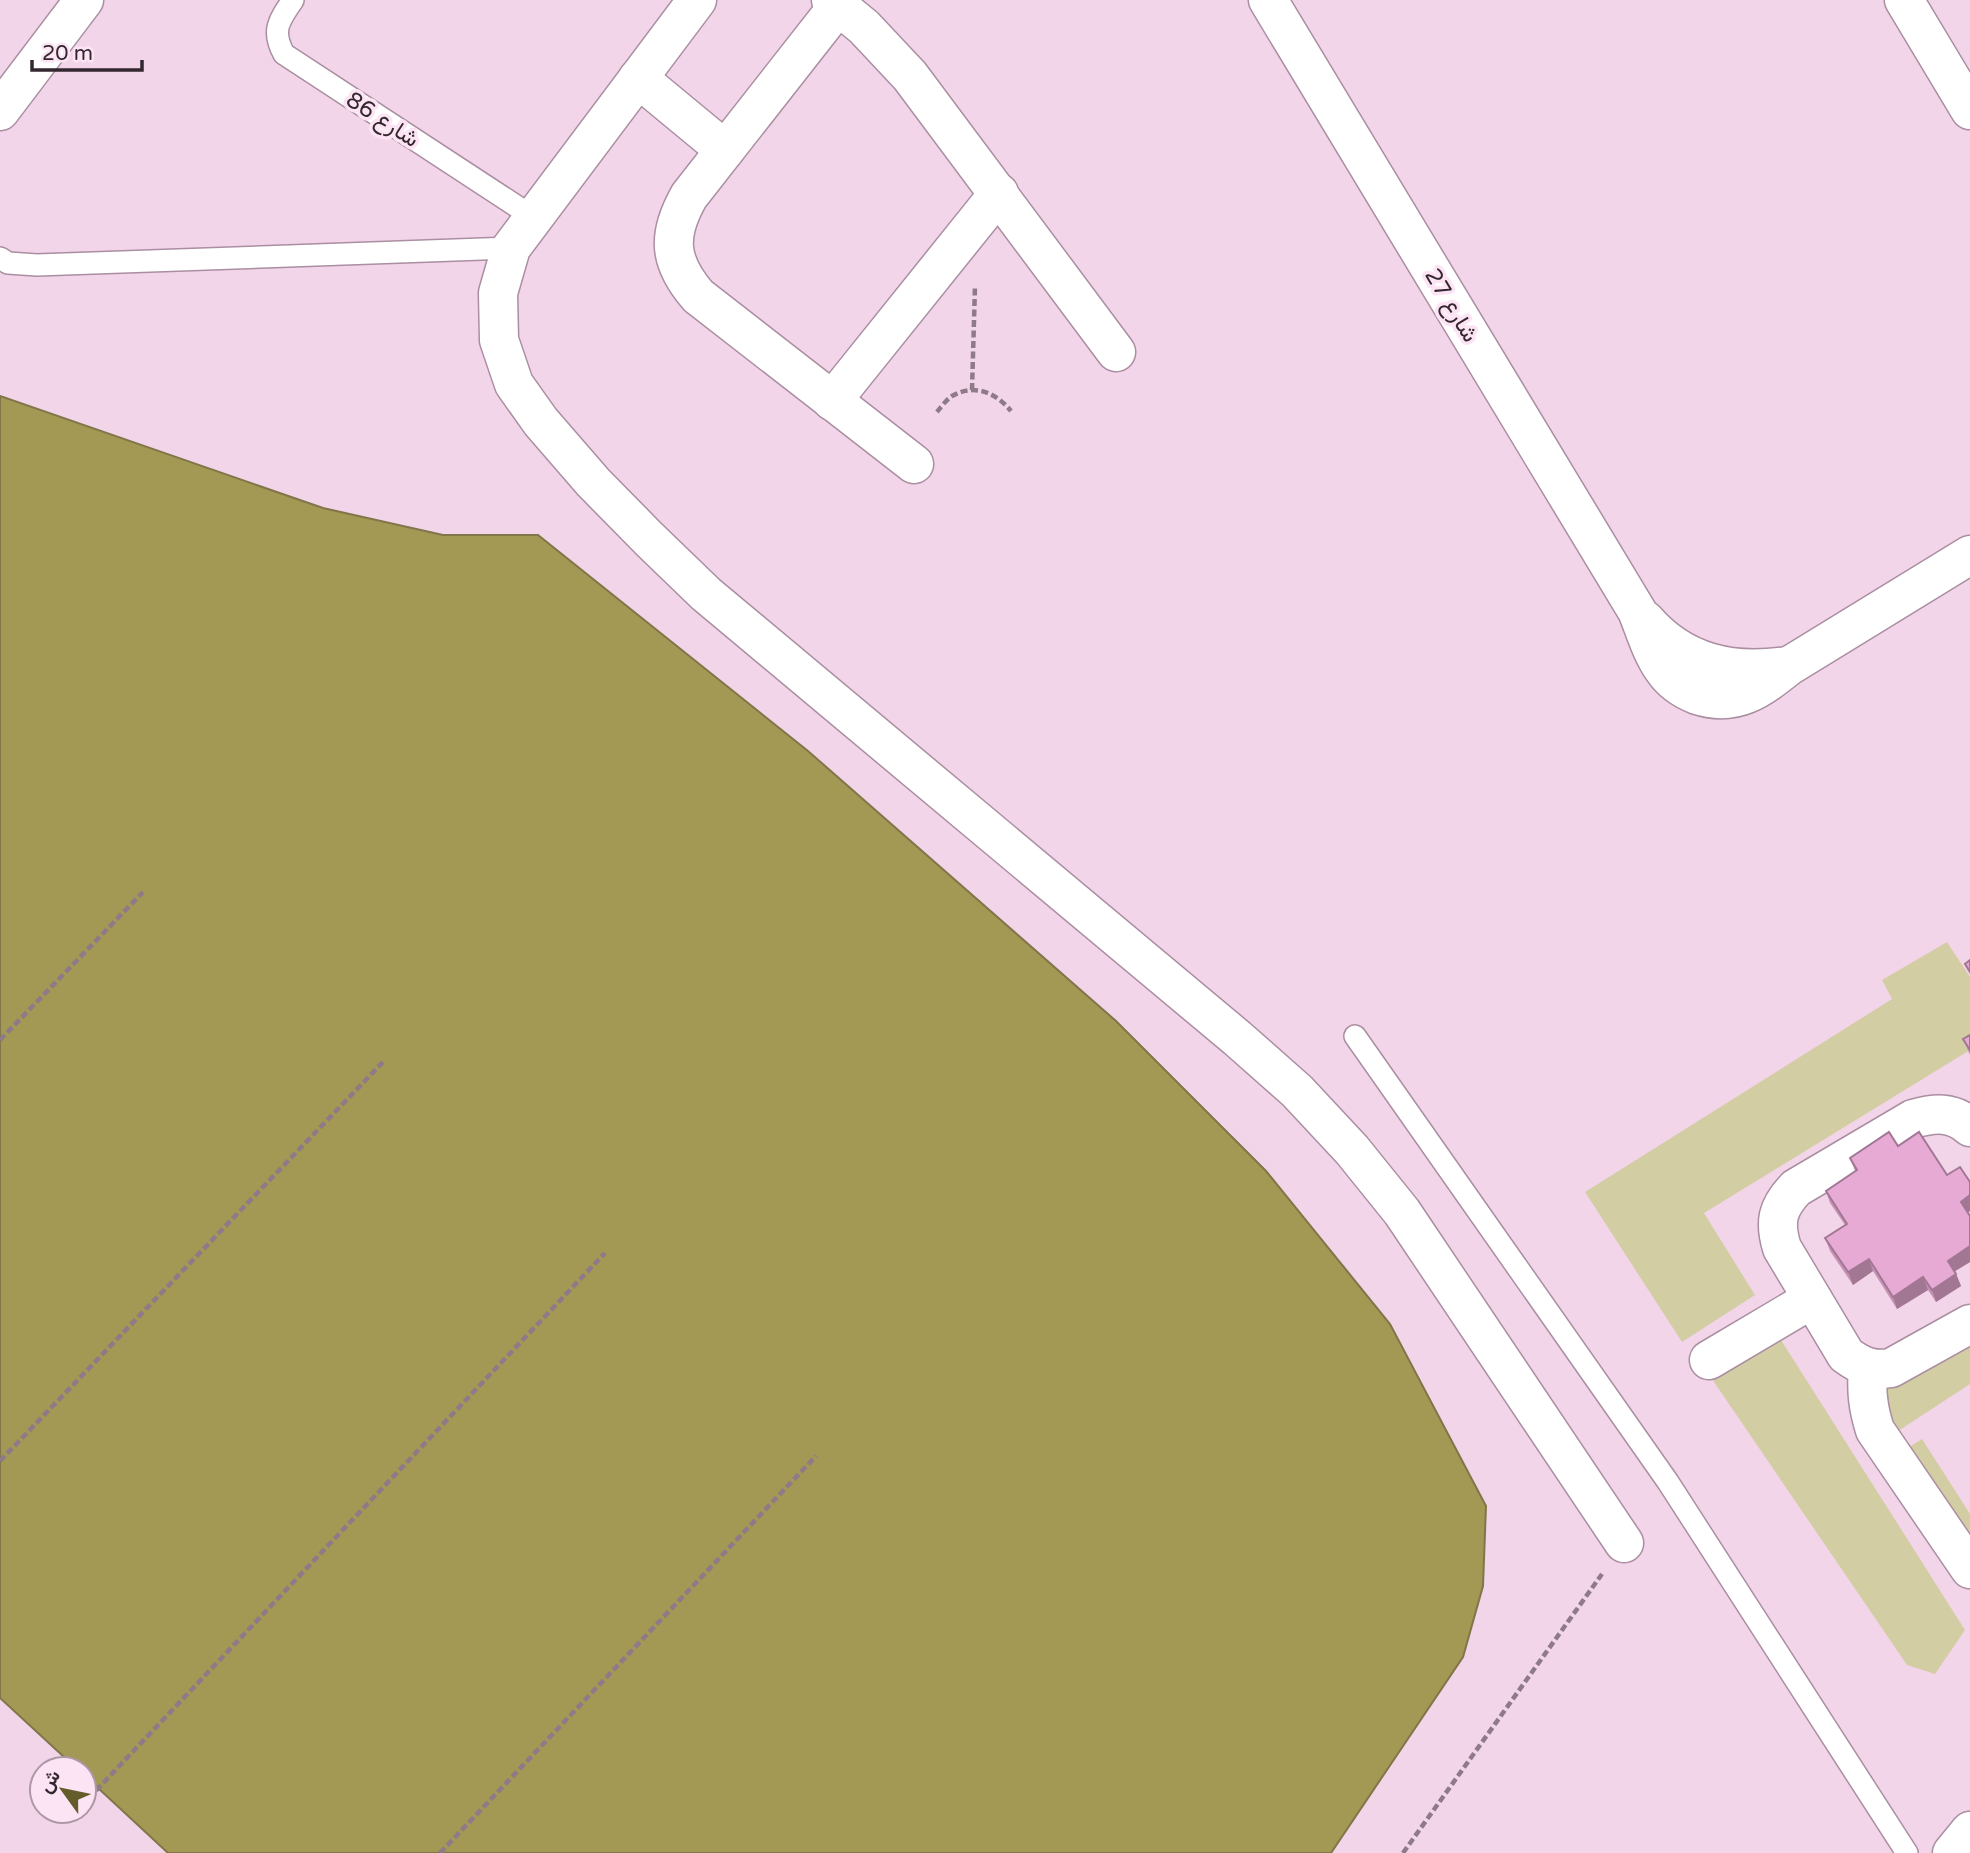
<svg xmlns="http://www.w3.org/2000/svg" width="1970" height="1853" font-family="'Varela Round',Vazirmatn,sans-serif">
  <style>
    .green { fill: #d3cda3 }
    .water { fill: #a39854; stroke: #817649; stroke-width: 2 }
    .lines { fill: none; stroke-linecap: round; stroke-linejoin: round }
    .service-casing { stroke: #aa8ea1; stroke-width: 24 }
    .minor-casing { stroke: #aa8ea1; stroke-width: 41 }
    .tertiary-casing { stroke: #aa8ea1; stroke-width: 41 }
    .secondary-casing { stroke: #aa8ea1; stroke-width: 41 }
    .path { stroke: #8e7a88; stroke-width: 4.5; stroke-dasharray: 7 3.5; stroke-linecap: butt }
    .service { stroke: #fff; stroke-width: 21 }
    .minor { stroke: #fff; stroke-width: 38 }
    .tertiary { stroke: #fff; stroke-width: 38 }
    .secondary { stroke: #fff; stroke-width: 38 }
    .wall { fill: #c792b6 }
    .shaded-wall { fill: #a27794 }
    .building { fill: #e7aad4; stroke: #a27794; stroke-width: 2 }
    .labels { text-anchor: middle; stroke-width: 7; stroke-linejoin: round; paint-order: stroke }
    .street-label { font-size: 23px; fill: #32272f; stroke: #fde4f5 }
  </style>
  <rect width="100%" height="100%" fill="#f3d5e9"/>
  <g class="green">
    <polygon points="1947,942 1970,977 1970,1050 1704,1213 1755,1295 1682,1342 1585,1192 1892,999 1882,980"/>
    <polygon points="1776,1332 1965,1630 1935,1674 1907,1665 1703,1366"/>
    <polygon points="1970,1334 1970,1384 1892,1435 1871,1395"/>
    <polygon points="1922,1439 1970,1514 1970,1549 1906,1449"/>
  </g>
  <polygon class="water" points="0,396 323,508 443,535 538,535 808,751 1116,1021 1266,1171 1390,1324 1486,1506 1483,1586 1463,1657 1331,1853 168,1853 84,1775 84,1769 77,1769 0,1698"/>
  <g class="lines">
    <defs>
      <g id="service">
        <path d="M293 0C279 20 271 31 284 54L533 217"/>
        <polyline points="0,258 8,263 37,265 511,248"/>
        <polyline points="1355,1036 1668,1482 1907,1853"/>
      </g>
      <g id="minor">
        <polyline points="697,0 511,248 498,293 499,340 514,384 541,422 593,482 649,539 706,594 1237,1038 1297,1091 1352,1150 1402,1212 1624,1543"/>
        <polyline points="831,0 864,27 910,76 1116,352"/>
        <path d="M1268 0 1637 611C1645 630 1651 652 1663 669 1671 681 1684 690 1697 695 1736 708 1760 689 1789 666L1970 555"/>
        <path d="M838 6 689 196C667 235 668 261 698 296L914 464"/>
        <polyline points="638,78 725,150"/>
        <polyline points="0,111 84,0"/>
        <polyline points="832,401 999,193"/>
        <path d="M1645 620C1683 664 1732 674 1787 666"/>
        <path d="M1970 1127C1953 1111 1934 1113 1913 1119L1796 1188C1777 1208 1774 1222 1782 1248L1846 1355C1861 1366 1873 1371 1891 1368L1970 1324"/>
        <polyline points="1709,1360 1812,1299"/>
        <path d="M1868 1368C1866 1391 1868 1408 1875 1430L1970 1569"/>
      </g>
      <polyline id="tertiary" points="1952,1853 1970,1831"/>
      <polyline id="secondary" points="1904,0 1970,110"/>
    </defs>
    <use href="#service" class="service-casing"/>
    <use href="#minor" class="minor-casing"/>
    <use href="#tertiary" class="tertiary-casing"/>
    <use href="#secondary" class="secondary-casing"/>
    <g class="path">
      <polyline points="972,390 975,286"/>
      <path d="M937 412C941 407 947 399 952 396 975 383 996 393 1011 411"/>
      <polyline points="0,1040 143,892"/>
      <polyline points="0,1461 383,1062"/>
      <polyline points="89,1798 605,1253"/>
      <polyline points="440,1853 816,1456"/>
      <polyline points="1403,1853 1602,1574"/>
    </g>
    <use href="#service" class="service"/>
    <use href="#minor" class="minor"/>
    <use href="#tertiary" class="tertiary"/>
    <use href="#secondary" class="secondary"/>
  </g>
  <g class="wall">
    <polygon points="1970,1035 1970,1055 1963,1039"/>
    <polygon points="1898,1146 1947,1175 1970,1182 1970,1211 1968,1212 1970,1262 1955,1271 1961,1286 1936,1302 1928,1290 1897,1309 1873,1271 1853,1285 1830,1251 1825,1238 1845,1225 1830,1203 1826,1191 1855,1171 1850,1158"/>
  </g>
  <g class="shaded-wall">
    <polygon points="1970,1195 1970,1211 1965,1214 1961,1202"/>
    <polygon points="1970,1246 1970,1262 1952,1273 1948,1261"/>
    <polygon points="1869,1259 1873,1271 1853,1285 1848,1272"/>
    <polygon points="1956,1274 1961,1286 1936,1302 1932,1290"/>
    <polygon points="1923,1277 1928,1290 1897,1309 1893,1297"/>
  </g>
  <g class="building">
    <polygon points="1970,960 1970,972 1965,964"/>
    <polygon points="1970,1035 1970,1050 1963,1039"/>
    <polygon points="1889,1132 1898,1146 1919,1132 1947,1175 1960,1167 1970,1182 1970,1195 1961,1202 1970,1216 1970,1246 1948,1261 1956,1274 1932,1290 1923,1277 1893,1297 1869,1259 1848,1272 1825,1238 1847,1224 1826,1191 1857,1170 1850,1158"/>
  </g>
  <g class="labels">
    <g class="street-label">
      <text transform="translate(383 119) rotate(33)" y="8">شارع 86</text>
      <text transform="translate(1452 305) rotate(59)" y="8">شارع 27</text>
    </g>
  </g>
  <g transform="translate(63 1790) rotate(303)"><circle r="33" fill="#fde4f5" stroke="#ac98a6" stroke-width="2"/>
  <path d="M0-5L12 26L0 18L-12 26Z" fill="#645c29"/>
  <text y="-10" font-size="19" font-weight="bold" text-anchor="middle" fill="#32272f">ش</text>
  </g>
  <path d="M32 60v10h110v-10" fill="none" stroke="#32272f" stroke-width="3.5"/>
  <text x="42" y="60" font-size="21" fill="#32272f" stroke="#fde4f5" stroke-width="5" paint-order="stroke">20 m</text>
</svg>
